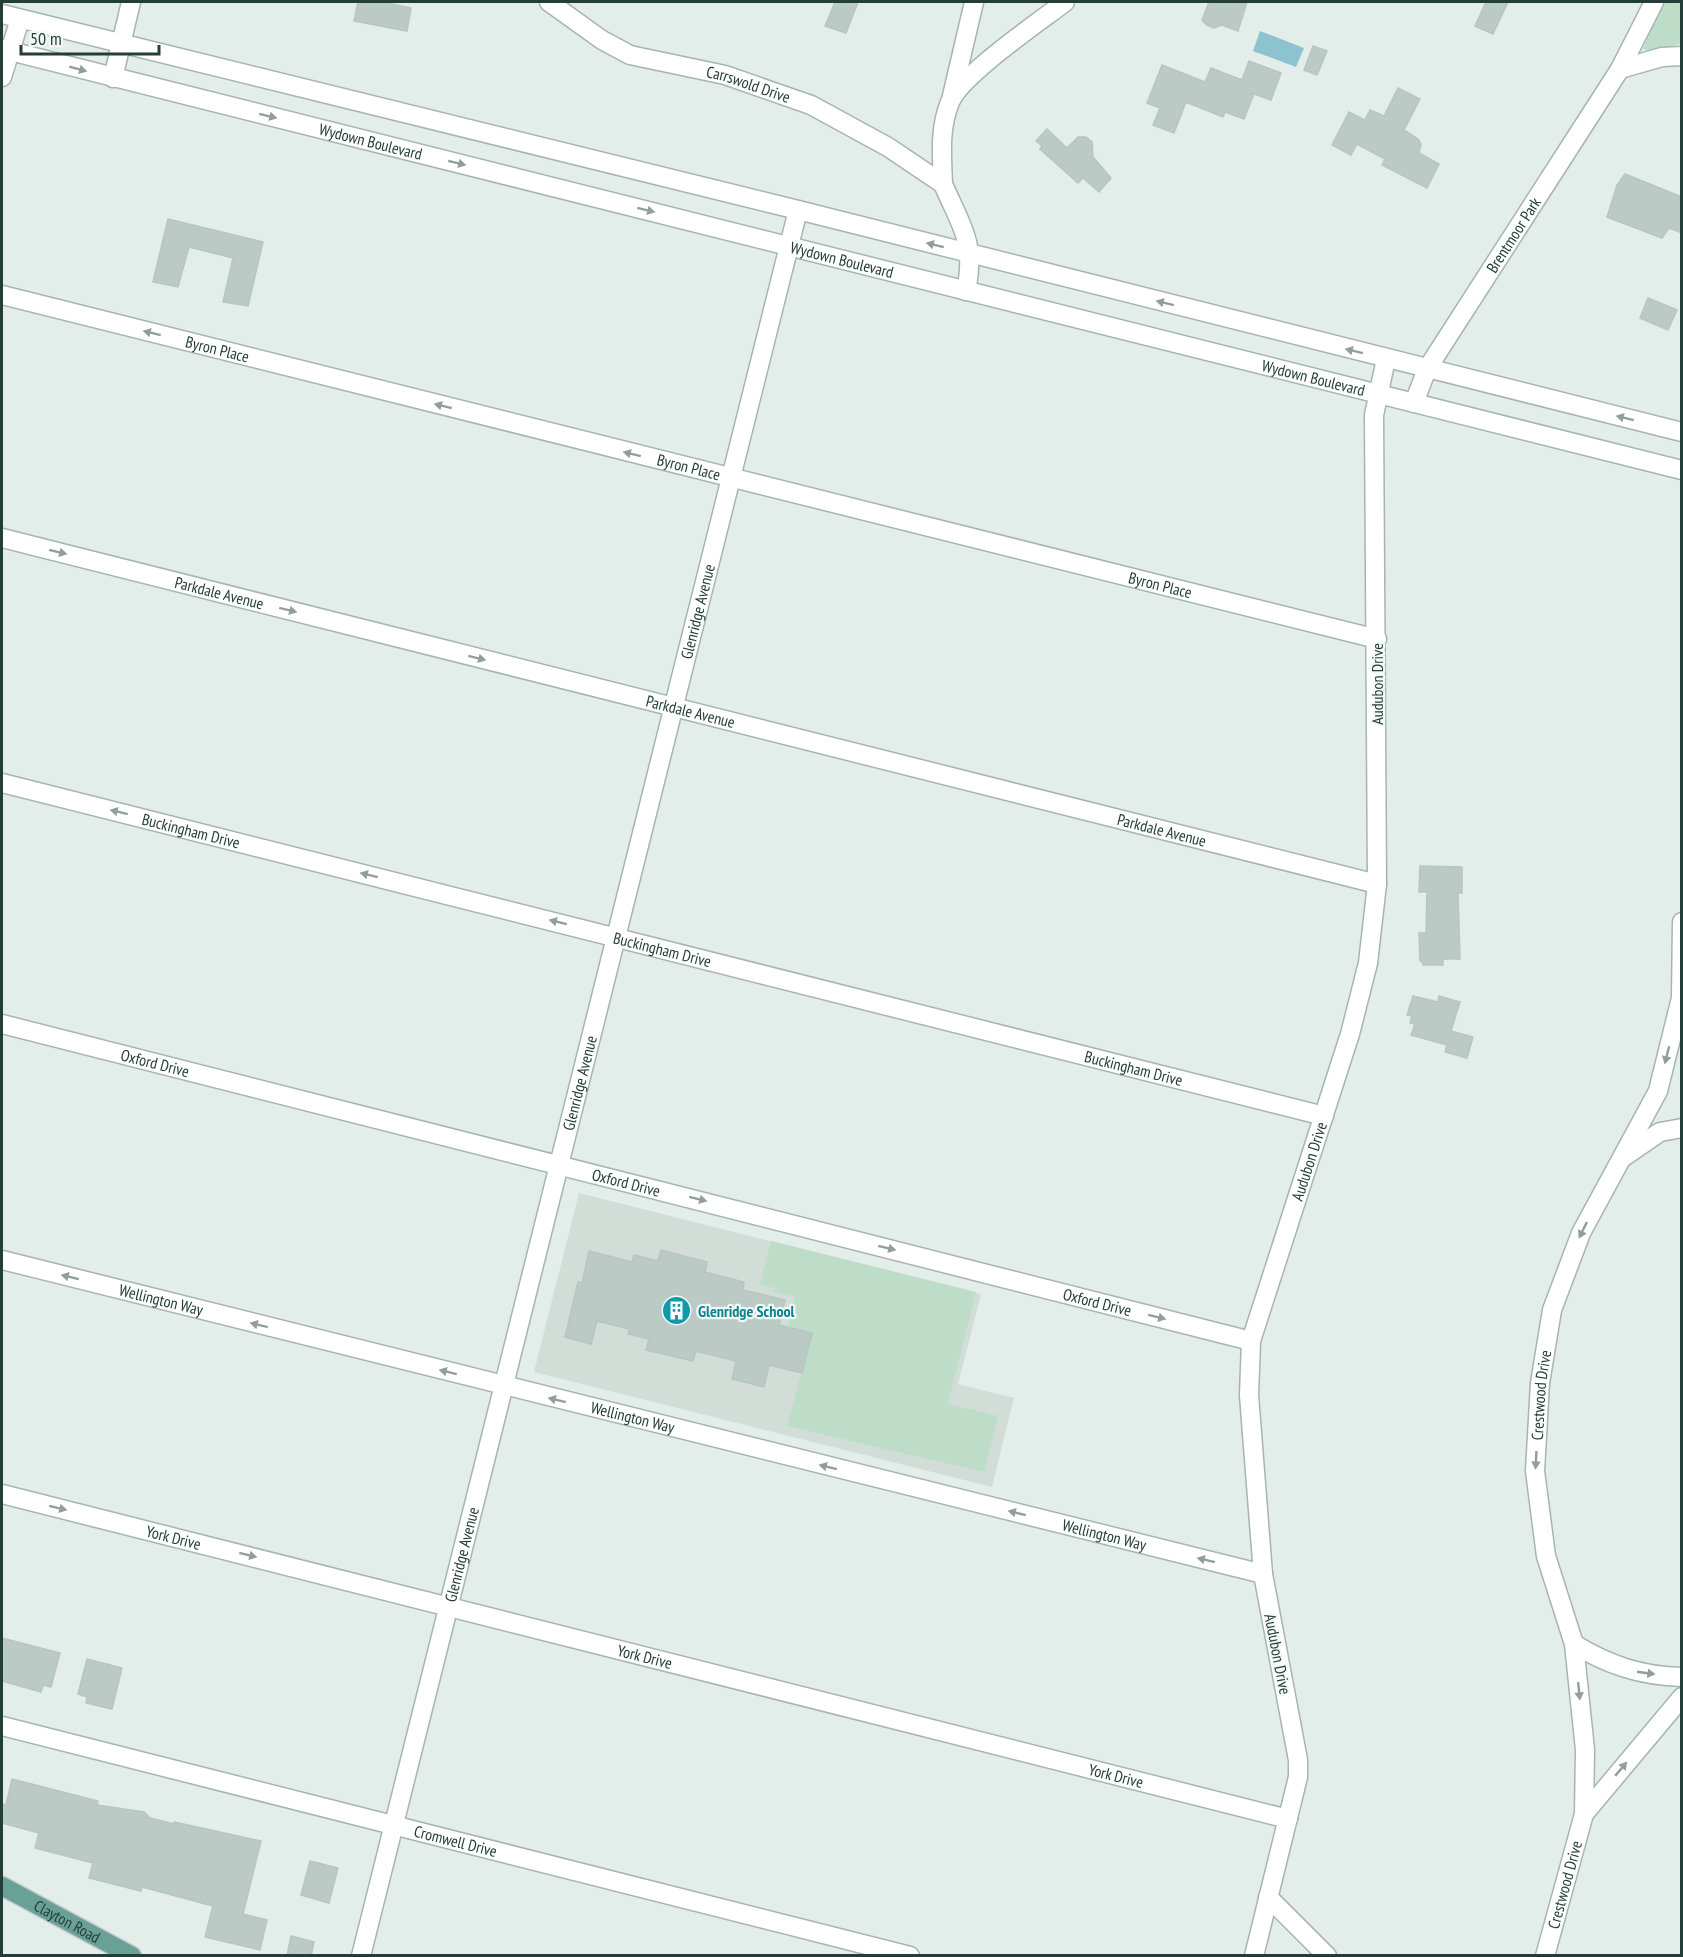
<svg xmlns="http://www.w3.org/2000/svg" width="1683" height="1957" font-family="'PT Sans Narrow',sans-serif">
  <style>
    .built { fill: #d2ddd8 }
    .green { fill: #bdddc8 }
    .water { fill: #8dc2d0 }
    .building { fill: #bccac5; stroke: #b6c6c0; stroke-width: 1.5 }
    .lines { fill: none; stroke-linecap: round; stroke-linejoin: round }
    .minor-casing { stroke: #a6b5b0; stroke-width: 21 }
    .tertiary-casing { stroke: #a6b5b0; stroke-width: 21 }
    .primary-casing { stroke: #c1c9c7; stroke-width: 21 }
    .minor { stroke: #fff; stroke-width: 18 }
    .tertiary { stroke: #fff; stroke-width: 18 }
    .primary { stroke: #69a196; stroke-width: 18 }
    .oneway { fill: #919e9c }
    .labels { text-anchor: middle; stroke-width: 4.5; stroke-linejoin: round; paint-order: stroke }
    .street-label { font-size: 16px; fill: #233e38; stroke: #f4f9f7 }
    .culture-label { font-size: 16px; font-weight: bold; fill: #0d838f; stroke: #f4f9f7; text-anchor: start }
  </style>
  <rect width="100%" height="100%" fill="#e3ede9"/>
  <polygon class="built" points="579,1193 981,1294 958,1384 1014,1398 992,1487 534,1372"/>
  <g class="green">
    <polygon points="1664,2 1681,2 1681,44 1650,51 1643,49"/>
    <polygon points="771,1241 976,1292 948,1404 998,1416 984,1472 787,1426 812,1333 788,1327 795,1297 775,1292 775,1288 760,1285"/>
  </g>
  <polygon class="water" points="1260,31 1304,48 1296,67 1253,51"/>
  <g class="building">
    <polygon points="358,2 392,2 392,4 411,8 407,31 354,21"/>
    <polygon points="835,2 858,2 846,33 825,26"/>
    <polygon points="1209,2 1247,2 1238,31 1222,25 1214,28 1207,25 1202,20"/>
    <polygon points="1486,2 1508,2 1493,34 1475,26"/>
    <polygon points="1313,46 1327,51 1317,75 1304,70"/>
    <polygon points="1249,61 1281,73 1271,100 1254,94 1244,119 1225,112 1223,117 1186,102 1174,133 1153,125 1160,108 1147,103 1162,65 1205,82 1211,68 1242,80"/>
    <polygon points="1398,88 1420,99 1404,130 1418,139 1421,144 1419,153 1439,164 1427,188 1382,165 1385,159 1357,144 1351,155 1332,145 1349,112 1365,120 1370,110 1384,116"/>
    <polygon points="1047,129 1067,148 1078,137 1086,137 1092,142 1093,157 1111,178 1099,192 1083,178 1078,183 1040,149 1042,146 1036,141"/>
    <polygon points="1625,174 1682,197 1682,233 1669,228 1662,238 1607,217 1617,185"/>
    <polygon points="168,219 263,242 248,306 223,302 233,258 189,247 178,287 153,282"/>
    <polygon points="1648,298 1677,310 1668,330 1640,318"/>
    <polygon points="1420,866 1462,867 1462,893 1458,893 1460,959 1443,959 1443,965 1423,965 1422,961 1420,961 1419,933 1426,933 1427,892 1419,892"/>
    <polygon points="1413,996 1438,1002 1439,996 1460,1002 1451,1031 1473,1037 1467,1058 1445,1052 1447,1045 1411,1035 1415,1024 1410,1023 1412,1016 1407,1015"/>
    <polygon points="661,1250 707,1262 705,1272 744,1282 743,1290 785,1300 779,1325 812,1333 802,1373 769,1365 764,1387 732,1379 736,1361 696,1351 693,1361 646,1350 649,1339 628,1334 629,1329 597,1321 591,1344 565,1337 578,1282 582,1283 589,1251 632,1262 634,1255 658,1261"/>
    <polygon points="2,1638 60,1653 51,1687 43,1685 41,1692 2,1681"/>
    <polygon points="87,1659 122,1668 112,1709 86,1703 87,1697 78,1694"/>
    <polygon points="12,1779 98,1801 97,1805 144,1812 150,1818 174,1824 174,1822 261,1841 243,1914 267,1920 260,1950 205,1937 213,1906 142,1887 141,1891 89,1878 93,1863 35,1848 39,1833 2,1823 2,1804 6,1805"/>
    <polygon points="310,1861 338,1868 329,1903 301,1895"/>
    <polygon points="291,1936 314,1942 311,1956 287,1956"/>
  </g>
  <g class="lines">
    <defs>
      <g id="minor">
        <path id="s1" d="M549 2 602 40 630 55 725 75 811 105 888 147 943 184C942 156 939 129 950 102 961 75 1039 22 1065 2"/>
        <polyline points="1620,69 1662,57 1682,56"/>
        <polyline points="2,77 20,19"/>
        <polyline points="113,78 131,2"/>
        <polyline points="952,96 974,2"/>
        <path d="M943 184C962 228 976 242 966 291"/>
        <path id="s2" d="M2 295 1377 639"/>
        <path id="s3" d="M1414 403 1427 369 1620 69 1654 2"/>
        <path id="s4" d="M2 538 1377 884"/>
        <path id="s5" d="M2 783 1324 1116"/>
        <path id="s6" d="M2 1024 1251 1341"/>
        <polyline points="1625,1156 1660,1132 1682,1128"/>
        <path id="s7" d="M2 1260 1263 1574"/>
        <path id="s8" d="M2 1494 1288 1819"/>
        <path d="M1574 1644C1608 1665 1641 1676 1682 1677"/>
        <path id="s9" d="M2 1726 910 1956"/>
        <polyline points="1584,1814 1682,1697"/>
        <polyline points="1268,1897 1327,1956"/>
        <path id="s10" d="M361 1956 798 210"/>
        <path id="s11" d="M1254 1956 1298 1777V1760L1263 1574 1249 1395 1251 1341 1350 1034 1368 963 1377 884 1374 415 1386 359"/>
        <path id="s12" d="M1545 1956 1584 1814 1585 1750 1574 1644 1546 1556 1535 1471 1540 1383 1552 1310 1581 1233 1658 1091 1681 998 1682 922"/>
      </g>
      <g id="tertiary">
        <polyline points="2,14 798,210 1682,432"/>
        <path id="s13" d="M2 49 1682 470"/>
      </g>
      <g id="primary">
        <path id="s14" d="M2 1886 132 1956"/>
      </g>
    </defs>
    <use href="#minor" class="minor-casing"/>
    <use href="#tertiary" class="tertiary-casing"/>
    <use href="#primary" class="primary-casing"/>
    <use href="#minor" class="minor"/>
    <use href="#tertiary" class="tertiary"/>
    <use href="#primary" class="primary"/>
  </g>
  <defs><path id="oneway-solid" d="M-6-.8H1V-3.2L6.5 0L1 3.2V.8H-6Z" transform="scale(1.5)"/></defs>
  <g class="oneway">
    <use href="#oneway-solid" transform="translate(78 69) rotate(15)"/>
    <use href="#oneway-solid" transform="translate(268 116) rotate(14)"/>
    <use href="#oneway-solid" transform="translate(457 163) rotate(14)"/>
    <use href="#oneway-solid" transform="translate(646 210) rotate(14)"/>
    <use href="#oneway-solid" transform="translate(935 245) rotate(-166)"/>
    <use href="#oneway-solid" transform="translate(1165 303) rotate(-166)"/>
    <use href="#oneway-solid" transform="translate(152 333) rotate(-166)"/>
    <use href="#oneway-solid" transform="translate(1354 351) rotate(-166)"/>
    <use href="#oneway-solid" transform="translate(443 406) rotate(-166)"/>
    <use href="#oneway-solid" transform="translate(1625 418) rotate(-166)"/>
    <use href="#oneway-solid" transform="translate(632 454) rotate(-166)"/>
    <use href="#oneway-solid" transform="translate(58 552) rotate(14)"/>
    <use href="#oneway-solid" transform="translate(288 610) rotate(14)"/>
    <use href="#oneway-solid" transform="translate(477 658) rotate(14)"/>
    <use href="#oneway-solid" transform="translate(119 812) rotate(-166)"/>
    <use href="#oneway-solid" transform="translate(369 875) rotate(-166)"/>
    <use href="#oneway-solid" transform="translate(558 922) rotate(-166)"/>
    <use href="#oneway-solid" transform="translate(1667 1055) rotate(104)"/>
    <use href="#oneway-solid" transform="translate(698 1199) rotate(14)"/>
    <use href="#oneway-solid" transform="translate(1583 1230) rotate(116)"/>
    <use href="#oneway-solid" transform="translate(887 1248) rotate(14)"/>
    <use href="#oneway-solid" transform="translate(70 1277) rotate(-166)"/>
    <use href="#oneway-solid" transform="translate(1157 1317) rotate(14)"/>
    <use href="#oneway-solid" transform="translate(259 1325) rotate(-166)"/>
    <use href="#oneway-solid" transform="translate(448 1372) rotate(-166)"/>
    <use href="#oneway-solid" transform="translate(557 1400) rotate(-166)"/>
    <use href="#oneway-solid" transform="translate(1536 1460) rotate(93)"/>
    <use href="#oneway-solid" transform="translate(828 1467) rotate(-166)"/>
    <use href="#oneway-solid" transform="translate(58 1508) rotate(14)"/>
    <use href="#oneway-solid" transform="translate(1017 1513) rotate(-166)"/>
    <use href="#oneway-solid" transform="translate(248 1555) rotate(14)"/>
    <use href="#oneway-solid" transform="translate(1206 1560) rotate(-166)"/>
    <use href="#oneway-solid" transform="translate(1646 1673) rotate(8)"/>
    <use href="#oneway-solid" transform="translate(1579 1691) rotate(84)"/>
    <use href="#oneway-solid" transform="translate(1621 1769) rotate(-50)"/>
  </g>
  <defs>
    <symbol id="building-disc" viewBox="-11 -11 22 22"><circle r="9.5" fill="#0f9aa8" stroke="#f4f9f7"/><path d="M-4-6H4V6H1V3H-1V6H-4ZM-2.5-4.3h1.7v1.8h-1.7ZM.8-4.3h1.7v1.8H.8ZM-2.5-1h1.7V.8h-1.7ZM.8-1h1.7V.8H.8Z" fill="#fff"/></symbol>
  </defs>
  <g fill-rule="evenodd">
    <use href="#building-disc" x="660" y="1294" width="33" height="33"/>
  </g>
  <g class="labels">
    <g class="street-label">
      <text dy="6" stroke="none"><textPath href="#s1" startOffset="219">Carrswold Drive</textPath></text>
      <text dy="6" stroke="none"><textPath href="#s13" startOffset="380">Wydown Boulevard</textPath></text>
      <text dy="6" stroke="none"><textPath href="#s3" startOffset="196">Brentmoor Park</textPath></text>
      <text dy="6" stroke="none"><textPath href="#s13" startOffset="866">Wydown Boulevard</textPath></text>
      <text dy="6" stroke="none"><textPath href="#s2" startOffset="222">Byron Place</textPath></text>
      <text dy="6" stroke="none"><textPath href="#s13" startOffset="1352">Wydown Boulevard</textPath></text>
      <text dy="6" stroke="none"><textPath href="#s2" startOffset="708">Byron Place</textPath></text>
      <text dy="6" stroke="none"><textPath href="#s2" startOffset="1194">Byron Place</textPath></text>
      <text dy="6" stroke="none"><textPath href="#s4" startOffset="224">Parkdale Avenue</textPath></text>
      <text dy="6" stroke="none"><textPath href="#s10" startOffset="1386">Glenridge Avenue</textPath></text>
      <text transform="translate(1377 684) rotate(-90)" y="6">Audubon Drive</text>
      <text dy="6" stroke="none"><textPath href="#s4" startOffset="710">Parkdale Avenue</textPath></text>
      <text dy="6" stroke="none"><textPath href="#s4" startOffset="1196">Parkdale Avenue</textPath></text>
      <text dy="6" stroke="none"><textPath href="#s5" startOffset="195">Buckingham Drive</textPath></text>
      <text dy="6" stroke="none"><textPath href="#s5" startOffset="681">Buckingham Drive</textPath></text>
      <text dy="6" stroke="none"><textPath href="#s6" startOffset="158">Oxford Drive</textPath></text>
      <text dy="6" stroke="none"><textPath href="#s5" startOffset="1167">Buckingham Drive</textPath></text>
      <text dy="6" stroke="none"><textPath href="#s10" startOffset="900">Glenridge Avenue</textPath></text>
      <text dy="6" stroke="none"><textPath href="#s11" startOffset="813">Audubon Drive</textPath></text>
      <text dy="6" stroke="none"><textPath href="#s6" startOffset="644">Oxford Drive</textPath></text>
      <text dy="6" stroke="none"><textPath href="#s7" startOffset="164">Wellington Way</textPath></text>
      <text dy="6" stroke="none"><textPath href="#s6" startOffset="1130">Oxford Drive</textPath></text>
      <text dy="6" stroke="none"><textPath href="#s12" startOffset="572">Crestwood Drive</textPath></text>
      <text dy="6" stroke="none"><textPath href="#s7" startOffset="650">Wellington Way</textPath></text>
      <text dy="6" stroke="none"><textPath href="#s7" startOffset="1136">Wellington Way</textPath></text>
      <text dy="6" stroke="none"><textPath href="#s8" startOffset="177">York Drive</textPath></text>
      <text dy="6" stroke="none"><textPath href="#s10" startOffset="414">Glenridge Avenue</textPath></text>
      <text transform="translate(1278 1654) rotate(79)" y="6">Audubon Drive</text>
      <text dy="6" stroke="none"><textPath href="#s8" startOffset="663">York Drive</textPath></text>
      <text dy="6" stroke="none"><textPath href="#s8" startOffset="1149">York Drive</textPath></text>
      <text dy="6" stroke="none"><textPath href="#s9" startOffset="468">Cromwell Drive</textPath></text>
      <text dy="6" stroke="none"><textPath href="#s12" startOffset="74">Crestwood Drive</textPath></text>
      <text dy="6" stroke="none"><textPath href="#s14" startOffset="74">Clayton Road</textPath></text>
    </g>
    <g class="culture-label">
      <text x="698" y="1317">Glenridge School</text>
    </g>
  </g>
  <rect width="1683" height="1957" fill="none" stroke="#233e38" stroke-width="6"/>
  <path d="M21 45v9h138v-9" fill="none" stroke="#233e38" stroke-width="3"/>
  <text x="30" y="45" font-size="18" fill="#233e38" stroke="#f4f9f7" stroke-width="4.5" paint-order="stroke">50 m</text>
</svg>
